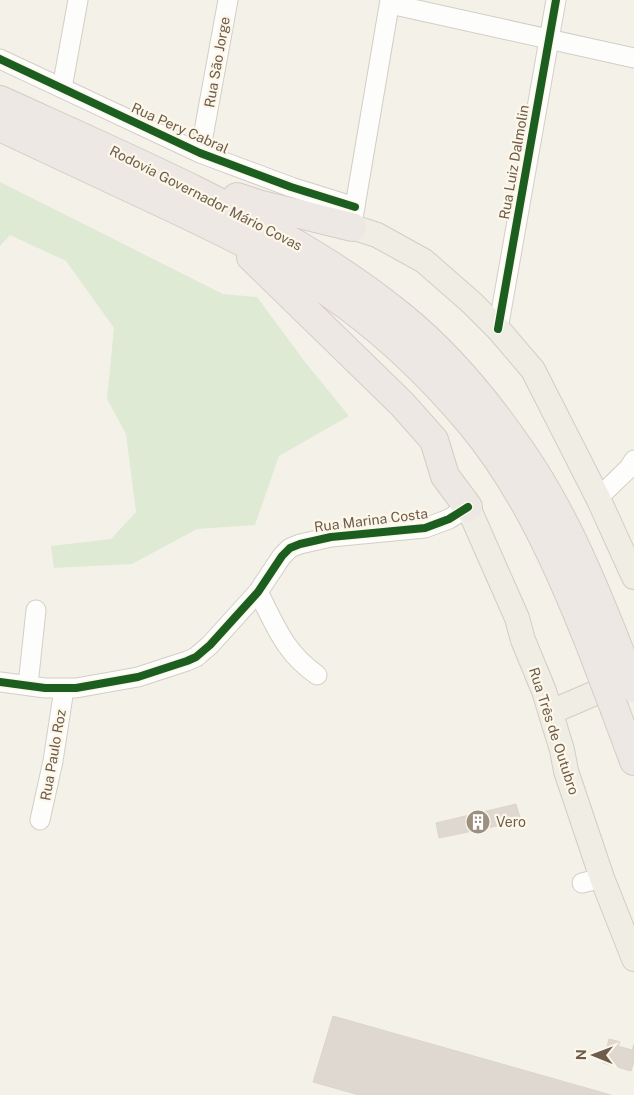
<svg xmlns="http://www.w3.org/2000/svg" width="634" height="1095" font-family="'Public Sans',sans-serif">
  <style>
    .green { fill: #dfead4 }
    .building { fill: #dfd8d0; stroke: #dcd5cb }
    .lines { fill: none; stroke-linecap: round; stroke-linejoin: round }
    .minor-casing { stroke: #d3cec6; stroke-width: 21 }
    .major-casing { stroke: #d3cdc6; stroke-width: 26 }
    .highway-casing { stroke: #d3cdc6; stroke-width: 30 }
    .minor { stroke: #fdfdfc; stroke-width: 19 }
    .major { stroke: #f0ede5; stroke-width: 24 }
    .highway { stroke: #eee8e4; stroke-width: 28 }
    .highway-bridge-casing { stroke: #d3cdc6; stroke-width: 30; stroke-linecap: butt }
    .highway-bridge { stroke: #eee8e4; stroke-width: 28 }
    .cycleway-casing { stroke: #fcf7e9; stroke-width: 11 }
    .cycleway { stroke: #1b5e20; stroke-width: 8 }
    .labels { text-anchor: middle; stroke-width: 4.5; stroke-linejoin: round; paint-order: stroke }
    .street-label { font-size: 14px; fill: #6e5c4c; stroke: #fcf7e9 }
    .poi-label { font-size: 14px; fill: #6e5c4c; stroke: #fcf7e9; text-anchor: start }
  </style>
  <rect width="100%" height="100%" fill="#f4f1e8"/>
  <polygon class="green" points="0,182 223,294 257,297 305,362 349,416 279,456 255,525 197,529 132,564 54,568 51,546 111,539 136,512 126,434 107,399 114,328 66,261 10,235 0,246"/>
  <g class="building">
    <polygon points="516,804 521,821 439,838 436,823"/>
    <polygon points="333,1016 611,1095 359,1095 313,1082"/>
    <polygon points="609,1039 620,1042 618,1046 632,1050 634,1044 634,1061 631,1071 603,1063"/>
  </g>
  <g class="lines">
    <defs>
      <g id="minor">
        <polyline points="390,4 634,58"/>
        <polyline points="0,59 200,153 291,187 355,207"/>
        <polyline points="62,88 78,0"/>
        <polyline points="200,153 228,0"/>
        <polyline points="353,218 390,0"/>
        <polyline points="498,329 556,0"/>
        <polyline points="598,498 629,468 634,460"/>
        <path d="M258 592C276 626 284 652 317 675"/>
        <polyline points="0,682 45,688 76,688 138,677 187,661 196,657 210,645 258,592 282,556 290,548 300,544 331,537 425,528 449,519 468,507"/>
        <polyline points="28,685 36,610"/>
        <polyline points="40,820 53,761 64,689"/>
        <polyline points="582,883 602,878"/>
      </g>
      <g id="major">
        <polyline points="352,227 377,235 424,261 472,303 498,329 533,370 598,498 634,577"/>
        <polyline points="468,507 517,618 523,640 544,691 562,750 566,771 602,878 634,959"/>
        <polyline points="551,712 623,681"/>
      </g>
      <g id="highway">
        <path d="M0 100C66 130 132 159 197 191 270 228 336 263 400 315 446 352 486 400 519 448 560 506 588 572 614 637"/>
        <path d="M0 127C53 152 107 177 160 202 224 232 289 263 346 305 392 339 434 380 471 424 525 489 560 569 591 647"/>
        <polyline points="237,197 258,204 352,227"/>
        <polyline points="251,257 402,404 434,440 445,476 468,507"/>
        <polyline points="615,710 634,761"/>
      </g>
    </defs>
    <use href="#minor" class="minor-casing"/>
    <use href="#major" class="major-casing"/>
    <use href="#highway" class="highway-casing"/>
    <use href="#minor" class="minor"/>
    <use href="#major" class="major"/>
    <use href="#highway" class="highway"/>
    <defs>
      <g id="highway-bridge">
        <polyline points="614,637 634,688"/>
        <polyline points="591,647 615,710"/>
      </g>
    </defs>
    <use href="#highway-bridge" class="highway-bridge-casing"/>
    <use href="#highway-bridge" class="highway-bridge"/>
    <defs>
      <g id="cycleway">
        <polyline points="0,59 200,153 291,187 355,207"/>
        <polyline points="498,329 556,0"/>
        <polyline points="0,682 45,688 76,688 138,677 187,661 196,657 210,645 258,592 282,556 290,548 300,544 331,537 425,528 449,519 468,507"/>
      </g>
    </defs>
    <use href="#cycleway" class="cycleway-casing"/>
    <use href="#cycleway" class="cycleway"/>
  </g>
  <defs>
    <symbol id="building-disc" viewBox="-11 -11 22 22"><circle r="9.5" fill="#9d9083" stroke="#fcf7e9"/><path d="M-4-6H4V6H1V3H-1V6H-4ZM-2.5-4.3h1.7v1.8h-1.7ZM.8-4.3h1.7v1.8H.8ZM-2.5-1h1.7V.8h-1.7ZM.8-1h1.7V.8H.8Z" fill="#fff"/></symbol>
  </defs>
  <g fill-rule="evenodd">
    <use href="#building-disc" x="464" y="808" width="28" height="28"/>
  </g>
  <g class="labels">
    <g class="street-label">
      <text transform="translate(217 62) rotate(-80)" y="5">Rua São Jorge</text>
      <text transform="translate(180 128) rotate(24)" y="5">Rua Pery Cabral</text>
      <text transform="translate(514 162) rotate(-80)" y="5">Rua Luiz Dalmolin</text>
      <text transform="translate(206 198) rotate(27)" y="5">Rodovia Governador Mário Covas</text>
      <text transform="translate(371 520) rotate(-7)" y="5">Rua Marina Costa</text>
      <text transform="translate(554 731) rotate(72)" y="5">Rua Três de Outubro</text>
      <text transform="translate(53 755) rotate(-80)" y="5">Rua Paulo Roz</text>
    </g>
    <g class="poi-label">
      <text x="496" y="827">Vero</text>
    </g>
  </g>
  <g transform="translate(594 1055) rotate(271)" stroke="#fcf7e9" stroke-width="4" paint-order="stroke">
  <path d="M0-4L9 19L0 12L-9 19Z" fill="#6e5c4c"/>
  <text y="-8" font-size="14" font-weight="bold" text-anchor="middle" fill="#6e5c4c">N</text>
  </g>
</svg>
